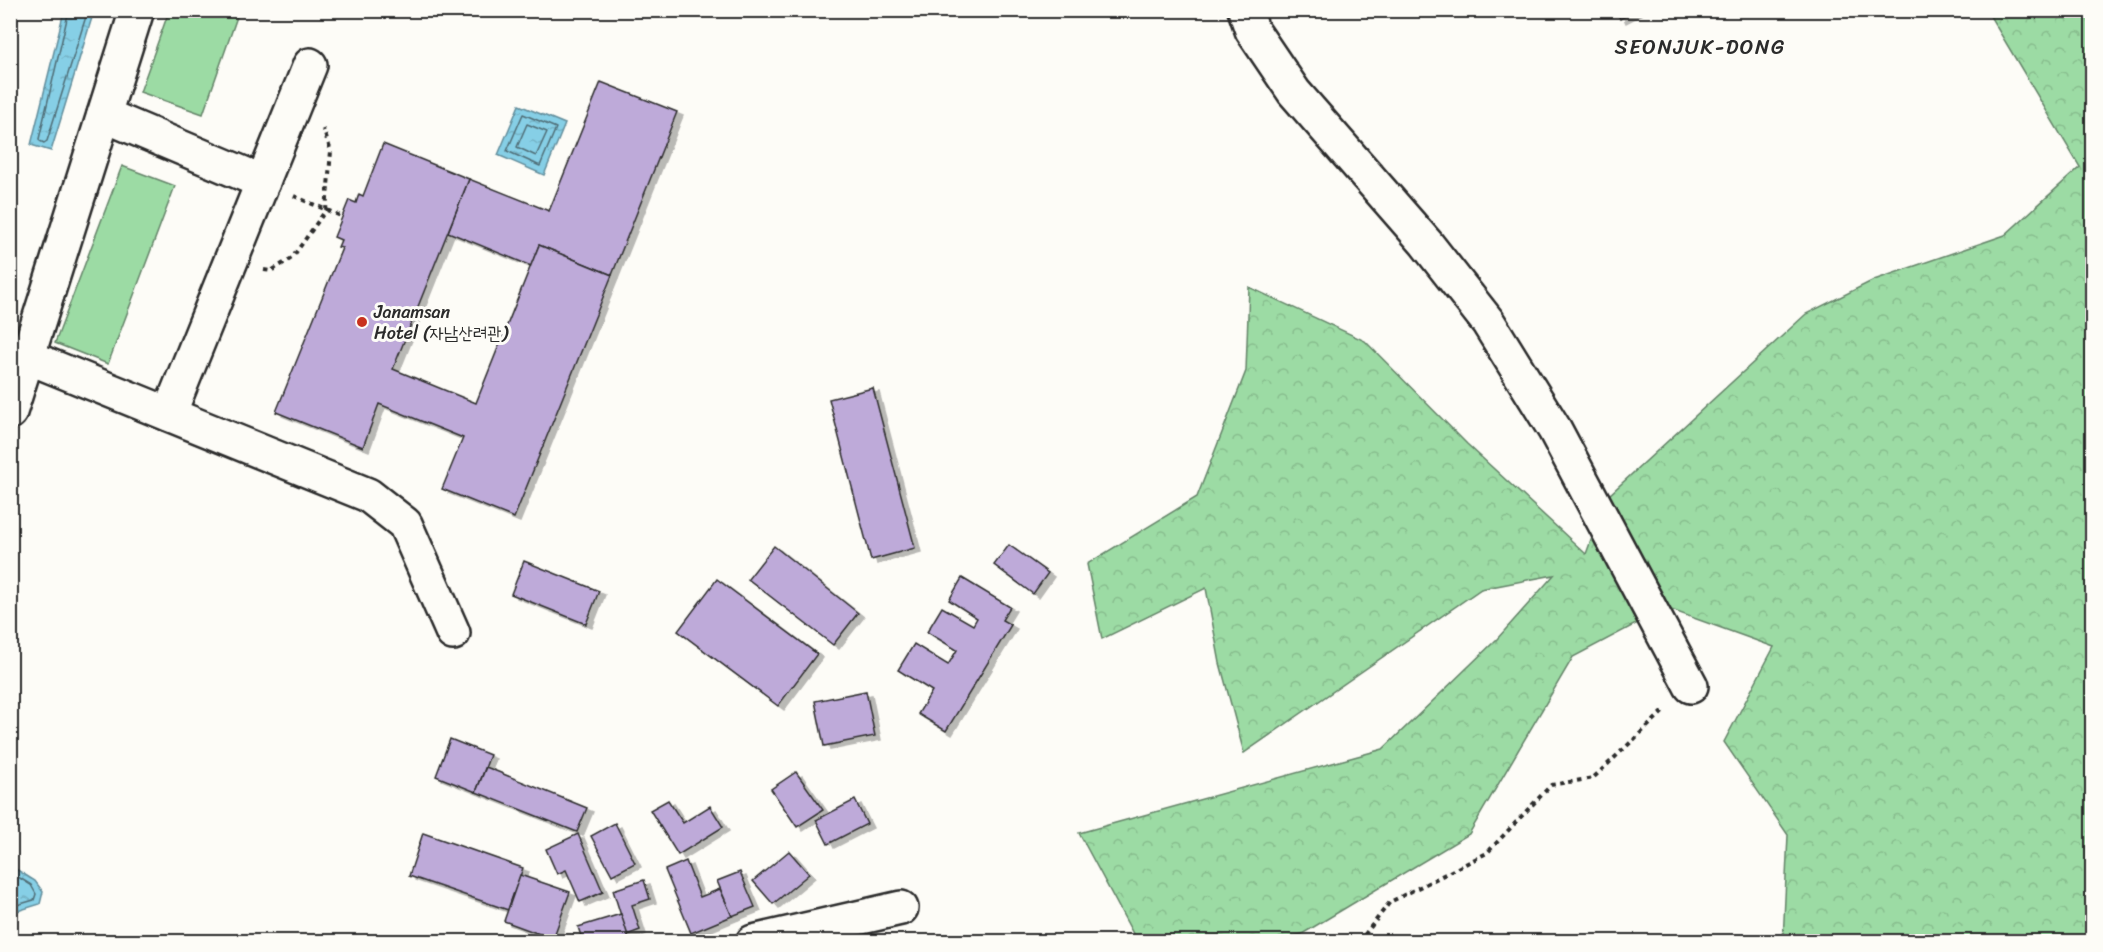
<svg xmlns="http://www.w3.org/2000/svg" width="2103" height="952" font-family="Sriracha,'Poor Story',sans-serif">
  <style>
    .green { fill: #9cdba4; stroke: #648368; stroke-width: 1.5 }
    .forest { fill: url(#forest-crowns); stroke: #648368; stroke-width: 1.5 }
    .water { fill: url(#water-ripples); stroke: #628d9b; stroke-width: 1.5 }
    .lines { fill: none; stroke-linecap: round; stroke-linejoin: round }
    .shore { stroke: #4f6d76; stroke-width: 1.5 }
    .building { fill: #beaad9; stroke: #2b2b2b; stroke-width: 1.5; filter: url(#shadow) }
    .minor-casing { stroke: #2b2b2b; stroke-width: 38 }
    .path { stroke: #2b2b2b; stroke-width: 4; stroke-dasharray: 4.5 4.5; stroke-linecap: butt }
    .minor { stroke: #fdfcf7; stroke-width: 33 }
    .poi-dot { fill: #c8321e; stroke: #fdfcf7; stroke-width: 2 }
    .labels { text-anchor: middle; stroke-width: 6; stroke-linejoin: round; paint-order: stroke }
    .poi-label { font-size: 18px; fill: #2b2b2b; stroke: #fdfcf7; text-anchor: start }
    .quarter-label { font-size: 21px; letter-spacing: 1.5px; fill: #2b2b2b; stroke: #fdfcf7 }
  </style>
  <defs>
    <pattern id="forest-crowns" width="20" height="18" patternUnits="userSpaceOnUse" patternTransform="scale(1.5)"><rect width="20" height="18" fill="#9cdba4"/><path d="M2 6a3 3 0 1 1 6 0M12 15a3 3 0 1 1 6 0" fill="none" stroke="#87bc8d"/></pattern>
    <pattern id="water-ripples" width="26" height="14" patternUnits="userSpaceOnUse" patternTransform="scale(1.5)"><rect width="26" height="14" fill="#86cfe6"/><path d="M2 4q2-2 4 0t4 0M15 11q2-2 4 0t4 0" fill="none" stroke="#74b2c5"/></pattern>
    <filter id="shadow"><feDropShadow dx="6" dy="4" stdDeviation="0" flood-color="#0004"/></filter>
  </defs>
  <rect width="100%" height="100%" fill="#fdfcf7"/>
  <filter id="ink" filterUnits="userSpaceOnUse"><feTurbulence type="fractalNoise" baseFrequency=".0167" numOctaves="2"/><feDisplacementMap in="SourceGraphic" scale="12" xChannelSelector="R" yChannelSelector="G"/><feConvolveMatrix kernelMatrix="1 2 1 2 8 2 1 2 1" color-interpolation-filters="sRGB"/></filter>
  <g filter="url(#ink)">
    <g class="green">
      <polygon points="169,11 239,11 203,114 140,92"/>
      <polygon points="122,166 175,186 108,364 55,343"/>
    </g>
    <polygon class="forest" points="1987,11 2092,11 2092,941 1783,941 1788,835 1724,742 1774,647 1666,608 1573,657 1469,834 1302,934 1271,942 1137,941 1079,833 1383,749 1497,639 1554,575 1481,589 1244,753 1220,663 1206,588 1102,639 1087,564 1197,497 1246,371 1249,287 1365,341 1467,444 1586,554 1607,497 1806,314 1874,280 2005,235 2080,167"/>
    <g class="water">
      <polygon points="64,11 94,11 51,151 31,145"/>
      <polygon points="519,105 565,124 544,175 498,155"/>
      <polygon points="11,866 35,881 43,892 40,904 11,913"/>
    </g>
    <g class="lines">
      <g class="shore">
        <polyline points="69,10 39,139 40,141 44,143 47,141 88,10"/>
        <polygon points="523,114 556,128 540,166 507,151"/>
        <polygon points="527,124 547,132 536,156 517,147"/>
        <polyline points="10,872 31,885 36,894 34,900 10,907"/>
      </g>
    </g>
    <g class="building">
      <polygon points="1616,10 1637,10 1620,19"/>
      <polygon points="601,82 677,112 612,275 539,245 531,266 448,232 469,179 549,211"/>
      <polygon points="383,144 469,179 393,369 476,403 539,245 612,275 514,518 442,489 463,438 379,404 363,447 276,412 342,248 338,247 341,240 334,237 349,200 356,203 359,194 363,196"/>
      <polygon points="873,388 915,548 871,560 829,399"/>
      <polygon points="1009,545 1048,573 1033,594 994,565"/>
      <polygon points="774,546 858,613 833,645 748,579"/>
      <polygon points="524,561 599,591 586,624 511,594"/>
      <polygon points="962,578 1010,607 1002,620 1011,625 946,731 918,714 932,691 898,670 914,644 948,665 957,650 927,632 942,607 973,625 977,618 949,600"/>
      <polygon points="717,579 817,654 778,706 678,631"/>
      <polygon points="866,691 875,736 824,746 815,701"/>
      <polygon points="450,739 490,755 476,792 436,776"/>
      <polygon points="486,767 587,808 577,832 476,792"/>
      <polygon points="796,772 823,810 797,827 771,789"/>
      <polygon points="668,800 683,823 710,806 723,827 678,855 650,810"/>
      <polygon points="855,800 867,824 828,844 816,820"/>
      <polygon points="615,823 635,863 612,875 591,836"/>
      <polygon points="423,833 523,868 508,910 409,876"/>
      <polygon points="578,834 603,892 580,902 566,870 557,874 546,849"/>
      <polygon points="789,851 809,874 773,904 753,881"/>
      <polygon points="686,861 700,897 720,889 732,916 691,933 665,870"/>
      <polygon points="740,872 755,907 732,916 717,881"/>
      <polygon points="520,875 570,892 553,939 504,921"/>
      <polygon points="644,880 650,899 632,905 640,930 627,935 613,890"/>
      <polygon points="621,914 630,942 583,942 578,927"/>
    </g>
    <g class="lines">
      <defs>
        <g id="minor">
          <polyline points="1245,10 1252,30 1294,92 1426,243 1488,322 1555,430 1691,686"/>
          <polyline points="104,115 263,182"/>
          <polyline points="28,357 368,495 405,524 453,633"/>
          <polyline points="10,412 137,10"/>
          <polyline points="169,414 310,65"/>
          <polyline points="753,942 901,908"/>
        </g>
      </defs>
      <use href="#minor" class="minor-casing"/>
      <g class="path">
        <polyline points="294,196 343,217"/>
        <polyline points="264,270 271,271 292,258 326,210 331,151 323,129"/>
        <polyline points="1359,942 1390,902 1487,853 1551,785 1593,778 1666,709"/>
      </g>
      <use href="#minor" class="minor"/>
    </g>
  </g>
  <circle class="poi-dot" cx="362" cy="322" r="6"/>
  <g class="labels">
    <g class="poi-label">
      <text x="374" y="318">Janamsan<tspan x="374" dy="21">Hotel (자남산려관)</tspan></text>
    </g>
    <g class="quarter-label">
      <text x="1700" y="54">SEONJUK-DONG</text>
    </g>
  </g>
  <rect width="2103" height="952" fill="none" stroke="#fdfcf7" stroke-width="36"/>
  <rect x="18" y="18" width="2067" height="916" fill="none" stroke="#2b2b2b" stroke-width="2" filter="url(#ink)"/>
</svg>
